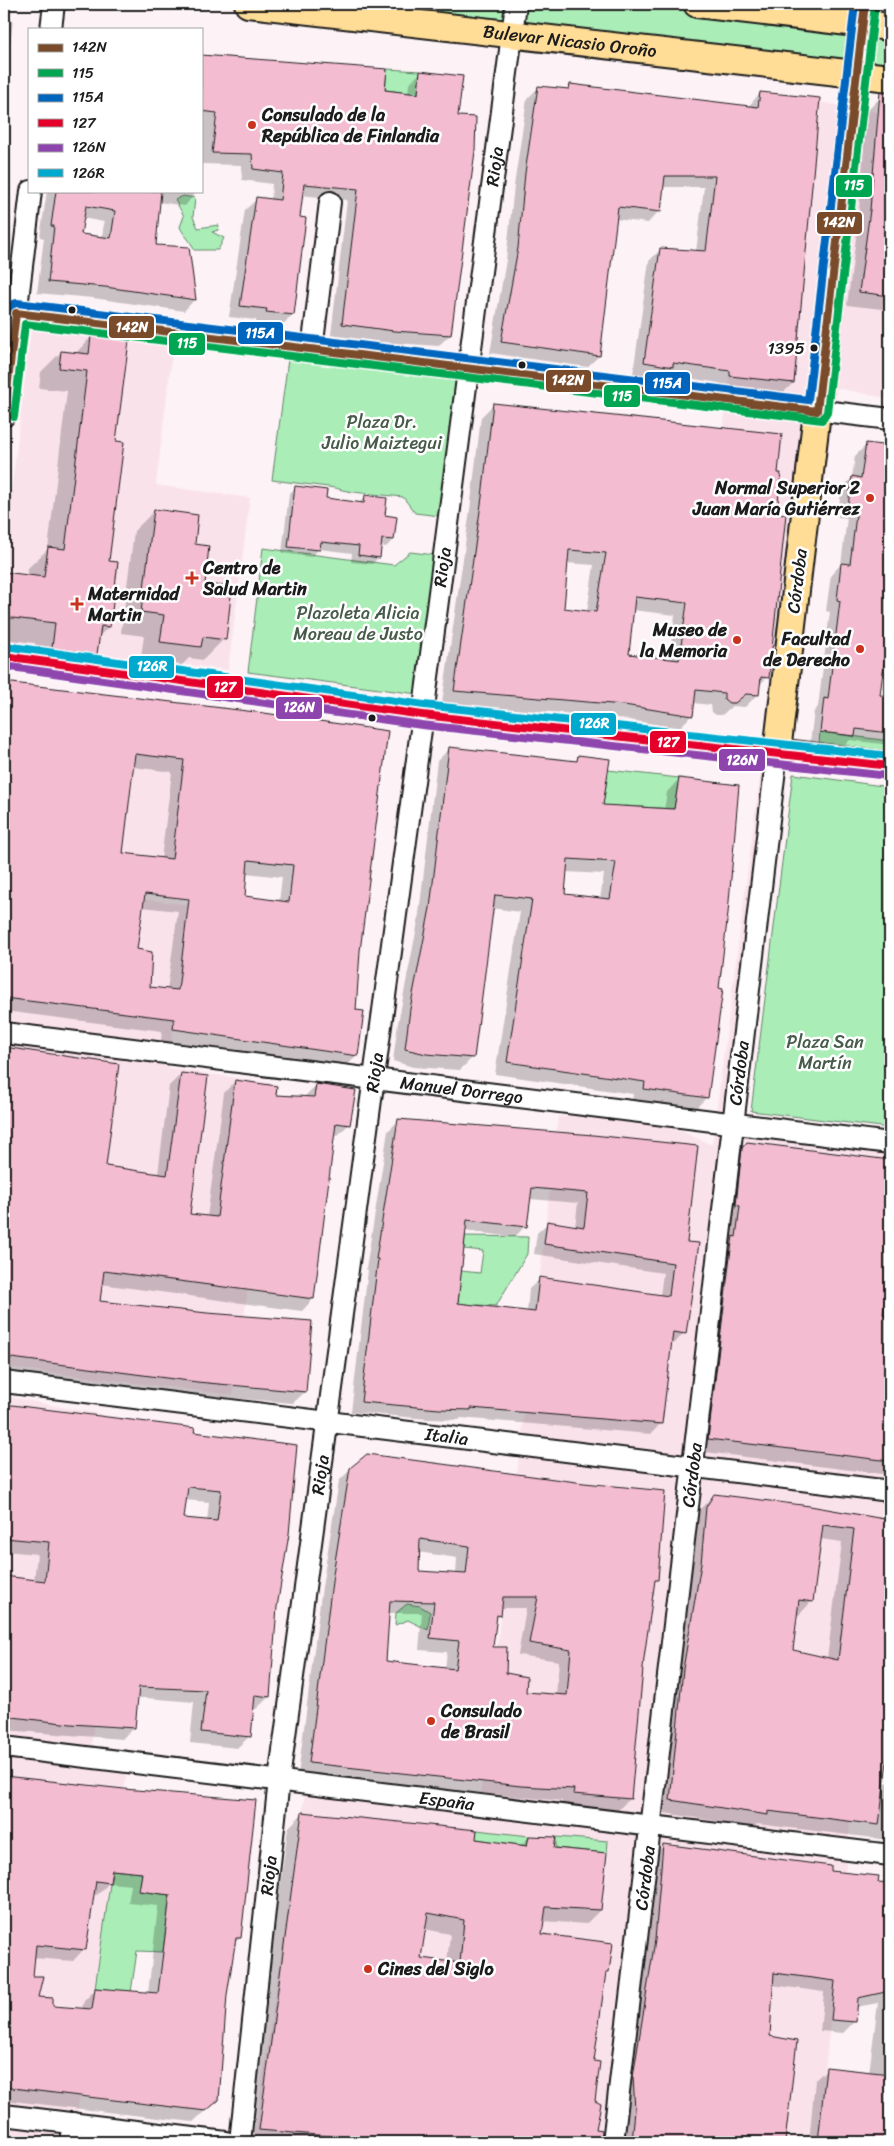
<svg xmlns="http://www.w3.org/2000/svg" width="894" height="2146" font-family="Sriracha,sans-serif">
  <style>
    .built { fill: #fae2eb }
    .green { fill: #aaedb7; stroke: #63846a }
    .shadow { fill: #0003; fill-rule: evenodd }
    .building { fill: #f4bcd1; stroke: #1c1c1c; fill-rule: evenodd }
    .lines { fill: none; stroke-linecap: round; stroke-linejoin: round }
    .minor-casing { stroke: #1c1c1c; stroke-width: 24 }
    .major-casing { stroke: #1c1c1c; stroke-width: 30 }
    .minor { stroke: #fff; stroke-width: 20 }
    .major { stroke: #ffdd96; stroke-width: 26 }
    .bus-1-casing { stroke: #fff; stroke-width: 11 }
    .bus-2-casing { stroke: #fff; stroke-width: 11 }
    .bus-3-casing { stroke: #fff; stroke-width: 11 }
    .bus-4-casing { stroke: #fff; stroke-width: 11 }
    .bus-5-casing { stroke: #fff; stroke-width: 11 }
    .bus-6-casing { stroke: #fff; stroke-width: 11 }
    .bus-1 { stroke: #7a4b2a; stroke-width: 8 }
    .bus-2 { stroke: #00a651; stroke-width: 8 }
    .bus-3 { stroke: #0065bd; stroke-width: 8 }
    .bus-4 { stroke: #e4002b; stroke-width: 8 }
    .bus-5 { stroke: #8e44ad; stroke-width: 8 }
    .bus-6 { stroke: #00a9ce; stroke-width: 8 }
    .poi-dot { fill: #c8321e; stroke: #fff; stroke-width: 2 }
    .bus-dot { fill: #1c1c1c; stroke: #fff; stroke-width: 2 }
    .labels { text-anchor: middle; stroke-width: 5; stroke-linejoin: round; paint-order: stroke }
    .bus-label { font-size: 17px; fill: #1c1c1c; stroke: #fff; text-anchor: end }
    .street-label { font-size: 18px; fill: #1c1c1c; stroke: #fff }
    .poi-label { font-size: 18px; font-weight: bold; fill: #1c1c1c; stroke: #fff; text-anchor: start }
    .park-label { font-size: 18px; fill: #475b4a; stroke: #fff }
    .line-badge { stroke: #fff; stroke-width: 2 }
    .badge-label { font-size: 14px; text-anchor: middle; font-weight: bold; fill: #fff }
  </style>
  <rect width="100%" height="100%" fill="#fdf2f6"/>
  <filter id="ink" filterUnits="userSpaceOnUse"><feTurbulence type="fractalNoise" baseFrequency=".02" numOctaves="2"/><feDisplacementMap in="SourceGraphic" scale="10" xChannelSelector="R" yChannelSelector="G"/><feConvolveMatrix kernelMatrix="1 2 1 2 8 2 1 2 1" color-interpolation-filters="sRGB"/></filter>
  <g filter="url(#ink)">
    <g class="built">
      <polygon points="759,92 890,114 890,399 837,388 733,1123 890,1143 890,1429 818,2142 253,2142 308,1773 479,1805 558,1117 636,1111 712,1145 761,769 776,613 705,605"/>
      <polygon points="31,329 173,346 156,485 250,498 228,670 4,642 4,551"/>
      <polygon points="4,682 190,706 167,897 83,886 83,834 4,825"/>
      <polygon points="4,881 189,905 168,1068 277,1084 233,1395 4,1367"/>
      <polygon points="4,1396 130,1420 90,1757 126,1775 73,2142 4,2142"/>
    </g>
    <g class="green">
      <polygon points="248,4 697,4 890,27 890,78"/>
      <polygon points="387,69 420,71 418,94 385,90"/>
      <path d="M183 196 195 198 193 217 198 228 219 225 218 230 212 232 224 238 218 250H194C191 240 184 236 180 227L184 216 175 200Z"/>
      <path d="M288 359 458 381 440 516 415 513 403 497C387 495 347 493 336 488L272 480Z"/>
      <polygon points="263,548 394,565 410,552 435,555 418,694 248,672"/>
      <polygon points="820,732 890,741 890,753 819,744"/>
      <polygon points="608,770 679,778 674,809 624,806 616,860 595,861"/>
      <polygon points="793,774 890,787 890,1128 751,1111"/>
      <polygon points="465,1236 528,1237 527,1254 496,1306 478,1305 474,1345 458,1305 461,1271 480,1273 483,1251 464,1249"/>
      <polygon points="407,1604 420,1606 430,1612 428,1630 408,1620 395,1625 396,1613"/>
      <polygon points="477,1830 529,1836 527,1846 475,1839"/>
      <polygon points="556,1837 608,1841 607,1853 556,1848"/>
      <polygon points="112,1870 142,1873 140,1891 170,1895 163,1952 137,1951 131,1992 95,1988"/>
    </g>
    <g class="shadow">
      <polygon points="811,4 838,4 835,7"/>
      <polygon points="4,19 13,20 4,95"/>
      <polygon points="201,56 408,94 409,84 420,73 457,117 450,335 438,346 382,342 331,335 347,200 301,195 293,315 281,326 256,324 256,320 229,317 245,210 257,199 271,200 272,184 242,180 241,165 202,164 201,168"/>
      <polygon points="570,86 748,107 760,93 793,383 781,395 719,388 719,383 664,374 660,378 633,374 649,261 661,249 696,252 704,187 662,187 659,211 648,223 615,219 599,356 587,367 490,353 506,260 514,186 527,99 539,87 566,90"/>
      <polygon points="880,98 890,99 890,310 847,305 858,223 867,111"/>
      <path d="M47 191H197L185 206 159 202 155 246 195 299 184 311 93 298 37 293 44 238 40 237ZM82 218 104 222 102 238 80 236Z"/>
      <polygon points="91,337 115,442 108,562 109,627 98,637 96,653 76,673 32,668 35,643 4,639 4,573 27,576 28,568 48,549 67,391 39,388 41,372 61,352 75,354"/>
      <path d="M493 405 776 474 767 677 758 687 757 695 745 707 732 706 722 715H716L712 712 711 705 693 703 692 715 679 728 611 717 442 703 470 510 481 417ZM566 563 594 565 587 612 563 609ZM632 610 675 615 669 660 628 655Z"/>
      <polygon points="866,445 890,446 890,608 879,696 890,698 890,745 850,740 843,747 810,743 814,711 818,707 830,612 826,611 831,575 841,564 847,518 838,517 841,489 852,478 855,456"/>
      <polygon points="296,487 325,499 359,503 365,497 384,516 393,540 386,547 380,546 379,557 372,564 351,562 352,553 319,549 311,557 282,553 289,494"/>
      <polygon points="155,510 193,545 203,585 224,639 203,660 189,658 179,668 140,663 144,636 121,633 134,531"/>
      <path d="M4 683 264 714 359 951 355 1011 357 1055 345 1068 161 1041 162 1031 4 1011ZM133 767 172 772 161 859 122 854ZM246 873 282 877 279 902 243 897ZM142 907 178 911 167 990 149 988 136 950Z"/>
      <path d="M449 749 574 762 579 757 602 806 664 810 667 792 679 779 707 1097 694 1110 632 1101 633 1094 495 1074 520 912 492 908 473 1057 460 1070 413 1067 393 1061 398 1023 418 922 437 761ZM566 872 604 874 600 899 564 895Z"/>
      <polygon points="4,1048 118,1065 105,1167 158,1174 169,1086 181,1074 188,1215 207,1217 224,1093 235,1081 274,1096 304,1097 316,1085 349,1124 337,1136 333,1135 313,1299 302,1311 101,1284 99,1302 305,1392 293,1403 184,1394 4,1370"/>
      <path d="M399 1120 593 1136 686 1243 684 1333 674 1344 671 1343 661 1423 651 1434 461 1418 459 1420 428 1419 351 1412 368 1270 366 1269 388 1131ZM530 1199 578 1203 575 1227 548 1223 537 1233 534 1254 663 1273 660 1296 540 1279 529 1289 527 1312 457 1304 465 1231 515 1237 525 1226Z"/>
      <polygon points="747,1144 890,1161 890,1475 697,1451 735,1156"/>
      <path d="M4 1406 121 1419 193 1433 287 1534 276 1607 269 1697 256 1709H253L250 1736 237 1748 190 1743 194 1702 147 1698H137L134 1727 122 1739 4 1730V1577L34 1581 37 1554 4 1551ZM185 1500 209 1502 207 1522 183 1519Z"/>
      <path d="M351 1469 583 1484 656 1580 653 1584 643 1658 630 1798 617 1811 562 1805V1801L298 1775 322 1587 339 1481ZM418 1552 457 1558 456 1575 417 1572ZM500 1608H526L518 1655 559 1661 556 1696 525 1693 504 1674 492 1648 495 1620 499 1615ZM388 1613H422L419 1650 447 1652 445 1669 385 1662Z"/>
      <path d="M714 1495 810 1507 890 1521V1757L887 1756 883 1782 890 1783V1840L757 1824 754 1827 658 1812 694 1521 701 1508ZM820 1539 842 1542 827 1659 791 1651 796 1614 799 1615 811 1602Z"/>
      <path d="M4 1777 124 1791 240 1938 234 1943 226 1995 218 2099 193 2122 4 2100ZM109 1883 131 1885 128 1903 158 1906 148 1994 95 1990 84 2001 82 2009 51 2007 36 1999 31 1977 33 1958 73 1961 84 1949 92 1894 97 1895Z"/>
      <path d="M303 1813 520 1846 529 1837 552 1849 600 1910 586 1924 542 1921 540 1935 608 1972 604 1975 592 2062 594 2130 597 2131 595 2142H245L288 1828ZM424 1929 450 1934 447 1963 420 1959Z"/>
      <polygon points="663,1846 829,1872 890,1885 890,2142 809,2142 815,2080 827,2069 869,2073 878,2003 856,2007 855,2021 843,2033 820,2031 824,1992 772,1985 769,2037 796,2042 783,2142 622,2142 652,1857"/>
      <polygon points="4,2136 38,2140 38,2142 4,2142"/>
    </g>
    <g class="building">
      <polygon points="201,55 387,69 385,90 418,94 420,71 463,76 458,116 476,117 475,151 451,335 394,331 342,324 358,189 304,184 300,217 306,218 294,315 266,312 267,309 240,306 256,197 280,200 283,173 253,169 252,154 212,153 217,113 201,111"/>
      <polygon points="570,84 758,107 760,92 820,98 794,383 730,376 730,371 673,363 673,367 644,362 660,248 706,251 715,176 665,176 661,212 618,207 600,356 501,342 518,248 525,173 538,86 569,89"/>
      <polygon points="880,92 890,93 890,296 859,292 870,210"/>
      <path d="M56 191H161L156 245 189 247 196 300 105 287 48 282 54 226H51ZM86 206 115 211 111 238 81 234Z"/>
      <polygon points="91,336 129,341 116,441 124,442 109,561 118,562 110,627 101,626 97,654 52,648 55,623 4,617 4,572 44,577 48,547 65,549 87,371 59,368 61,351 89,354"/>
      <path d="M493 403 782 434 778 473H781L777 513 786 514 769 678 761 677 759 695 746 694 735 703H729L724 699V693L696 690 693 716 624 705 454 691 482 497ZM569 550 606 553 596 612 564 608ZM635 597 687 603 679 660 629 654Z"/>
      <polygon points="866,443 890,446 890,618 880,695 890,696 890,733 856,729 855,736 820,732 824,698 828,699 840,601 837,600 841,563 850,564 857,507 848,506 852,476 861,478"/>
      <polygon points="295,486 327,490 326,498 364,503 365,495 387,498 385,515 397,517 394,540 382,539 380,558 358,555 359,546 321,542 320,550 288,547"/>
      <polygon points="154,509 198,515 195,544 209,546 205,584 232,587 226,640 203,637 201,647 160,642 164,615 141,612"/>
      <path d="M4 682 264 713 388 731 360 951 356 1010 364 1011 358 1056 173 1029 174 1019 4 998ZM135 754 184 760 172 859 123 853ZM248 860 293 865 289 902 245 896ZM145 894 189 899 178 990 150 987 152 952 137 949Z"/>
      <path d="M449 747 577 761 578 755 610 759 603 805 674 809 679 778 739 785 728 913 719 988 723 989 708 1098 644 1089 645 1082 507 1062 532 899 495 895 474 1058 426 1054 405 1049 410 1009 430 908ZM568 859 616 862 610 899 565 894Z"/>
      <polygon points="4,1047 119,1064 106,1166 167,1175 181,1073 208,1076 190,1214 217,1217 235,1080 277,1086 276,1095 314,1097 316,1084 356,1090 350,1125 336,1123 314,1299 104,1271 100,1301 207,1313 312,1321 306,1392 197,1382 4,1357"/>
      <path d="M398 1119 593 1135 698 1146 687 1242 699 1243 686 1334 673 1332 662 1424 471 1408V1410L439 1409 361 1402 378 1259H376ZM532 1188 588 1193 584 1227 547 1221 544 1244 673 1263 669 1296 539 1277 535 1312 458 1303 467 1220 527 1227Z"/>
      <polygon points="747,1142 890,1160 890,1269 883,1314 890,1316 890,1461 708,1439 730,1256 733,1236 736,1237 740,1206 736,1205 742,1148"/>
      <path d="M4 1404 195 1428 194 1432 297 1445 289 1534 277 1607 270 1697 255 1695 251 1737 201 1732 206 1690 139 1687 135 1728 71 1724 4 1716V1576L45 1581 49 1542 4 1538ZM188 1487 221 1490 217 1521 184 1518Z"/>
      <path d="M367 1454 584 1483 665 1491 658 1580H655L644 1658 631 1799 573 1794 574 1789 521 1786 309 1763 333 1574 350 1468ZM420 1539 469 1546 466 1574 419 1571ZM503 1597H538L529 1643 571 1650 567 1695 526 1692 527 1677 506 1673 507 1647H493L497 1615 501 1616ZM390 1601 434 1602 430 1638 459 1641 455 1669 386 1661Z"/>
      <path d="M714 1494 810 1506 890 1520V1738L879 1825 768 1811V1815L670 1800 683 1669 701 1564 706 1507ZM823 1525 854 1529 838 1660 793 1650 799 1600 813 1602Z"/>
      <path d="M4 1776 124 1789 256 1800 241 1938H236L227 1995 219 2100 206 2111 4 2087ZM112 1870 142 1873 139 1891 170 1895 158 1993 95 1988 92 2009 53 2006V1998L38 1997 43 1976H33L36 1945 86 1950 96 1881 110 1883Z"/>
      <path d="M302 1812 477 1830 476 1839 527 1846 529 1836 556 1837 554 1848 607 1853 601 1910 546 1907 542 1934 613 1943 609 1972H606L594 2061 600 2062 595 2101 601 2104 596 2129 602 2130 601 2142H377L341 2137 259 2130ZM428 1913 464 1920 460 1963 421 1958Z"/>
      <polygon points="663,1844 831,1866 831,1871 879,1876 878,1882 890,1883 890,1991 858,1998 856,2022 831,2020 835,1981 774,1973 770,2036 797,2041 785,2142 632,2142 635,2110 633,2077 655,1940"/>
      <polygon points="826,2067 890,2074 890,2142 818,2142"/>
    </g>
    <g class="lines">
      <defs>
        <g id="minor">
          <polyline points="51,29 54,4"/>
          <polyline points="4,312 890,419"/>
          <polyline points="312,350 330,202"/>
          <polyline points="4,416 31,191"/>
          <polyline points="4,656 121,671 423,715 777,752 613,2142"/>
          <path id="s1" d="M4 1033 890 1143"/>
          <path id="s2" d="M4 1382 890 1491"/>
          <path id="s3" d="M4 1747 890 1855"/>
          <polyline points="4,2115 226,2142"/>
          <polyline points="70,2142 73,2123"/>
          <path id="s4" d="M240 2142 279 1780 423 715 516 4"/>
        </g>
        <g id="major">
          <path id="s5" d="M248 4 890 78"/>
          <polyline points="697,4 890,27"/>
          <polyline points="865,4 777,752 890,766"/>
        </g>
      </defs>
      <use href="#minor" class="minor-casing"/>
      <use href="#major" class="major-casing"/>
      <use href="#minor" class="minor"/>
      <use href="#major" class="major"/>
      <defs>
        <polyline id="bus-1" points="4,416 16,313 817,411 865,4"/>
        <polyline id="bus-2" points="14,417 25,324 822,420 827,412 875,5"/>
        <path id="bus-3" d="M4 332C5 321 3 305 17 303L808 400 855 4"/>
        <polyline id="bus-4" points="4,656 423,715 890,766"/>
        <polyline id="bus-5" points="4,666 422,725 889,776"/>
        <polyline id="bus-6" points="5,646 424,705 890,756"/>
      </defs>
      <use href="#bus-1" class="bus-1-casing"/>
      <use href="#bus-2" class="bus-2-casing"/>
      <use href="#bus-3" class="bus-3-casing"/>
      <use href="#bus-4" class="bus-4-casing"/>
      <use href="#bus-5" class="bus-5-casing"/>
      <use href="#bus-6" class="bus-6-casing"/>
      <use href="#bus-1" class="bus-1"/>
      <use href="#bus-2" class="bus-2"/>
      <use href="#bus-3" class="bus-3"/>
      <use href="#bus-4" class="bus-4"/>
      <use href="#bus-5" class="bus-5"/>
      <use href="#bus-6" class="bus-6"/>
    </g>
  </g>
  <g class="poi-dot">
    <circle cx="252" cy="125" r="5"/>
    <circle cx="870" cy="498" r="5"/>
    <path d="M189.5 570.5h5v5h5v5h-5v5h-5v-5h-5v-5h5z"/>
    <path d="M74.5 596.5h5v5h5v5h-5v5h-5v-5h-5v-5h5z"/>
    <circle cx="737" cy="640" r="5"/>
    <circle cx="860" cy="649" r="5"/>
    <circle cx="431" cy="1721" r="5"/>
    <circle cx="368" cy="1969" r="5"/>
  </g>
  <g class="bus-dot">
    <circle cx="72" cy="310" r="4.5"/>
    <circle cx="814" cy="348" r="4.5"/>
    <circle cx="522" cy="365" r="4.5"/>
    <circle cx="372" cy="718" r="4.5"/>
  </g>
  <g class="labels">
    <g class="bus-label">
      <text x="805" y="354">1395</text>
    </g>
    <g class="street-label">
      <text dy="6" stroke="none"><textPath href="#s5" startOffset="324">Bulevar Nicasio Oroño</textPath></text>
      <text dy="6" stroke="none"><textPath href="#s4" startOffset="1992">Rioja</textPath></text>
      <text dy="6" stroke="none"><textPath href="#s4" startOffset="1588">Rioja</textPath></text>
      <text transform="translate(797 581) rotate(-83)" y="6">Córdoba</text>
      <text dy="6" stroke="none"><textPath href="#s4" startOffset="1078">Rioja</textPath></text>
      <text transform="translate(739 1073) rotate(-83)" y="6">Córdoba</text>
      <text dy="6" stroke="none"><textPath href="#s1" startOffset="461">Manuel Dorrego</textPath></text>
      <text dy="6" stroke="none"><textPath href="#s2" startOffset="446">Italia</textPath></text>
      <text dy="6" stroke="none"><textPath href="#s4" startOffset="672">Rioja</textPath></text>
      <text transform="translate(692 1475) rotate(-83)" y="6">Córdoba</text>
      <text dy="6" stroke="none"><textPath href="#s3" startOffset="446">España</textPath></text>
      <text dy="6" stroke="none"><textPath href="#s4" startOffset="268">Rioja</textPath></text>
      <text transform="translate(645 1878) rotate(-83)" y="6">Córdoba</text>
    </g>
    <g class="poi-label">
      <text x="262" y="121">Consulado de la<tspan x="262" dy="21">República de Finlandia</tspan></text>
      <text x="860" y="494" text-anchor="end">Normal Superior 2<tspan x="860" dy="21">Juan María Gutiérrez</tspan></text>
      <text x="203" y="574">Centro de<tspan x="203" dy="21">Salud Martin</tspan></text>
      <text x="88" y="600">Maternidad<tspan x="88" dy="21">Martin</tspan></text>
      <text x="727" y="636" text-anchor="end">Museo de<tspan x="727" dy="21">la Memoria</tspan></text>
      <text x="850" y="645" text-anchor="end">Facultad<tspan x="850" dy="21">de Derecho</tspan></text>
      <text x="441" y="1717">Consulado<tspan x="441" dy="21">de Brasil</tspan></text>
      <text x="378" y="1975">Cines del Siglo</text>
    </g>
    <g class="park-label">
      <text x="382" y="428">Plaza Dr.<tspan x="382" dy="21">Julio Maiztegui</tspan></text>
      <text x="358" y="619">Plazoleta Alicia<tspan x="358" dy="21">Moreau de Justo</tspan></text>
      <text x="825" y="1048">Plaza San<tspan x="825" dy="21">Martín</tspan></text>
    </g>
  </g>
  <g class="line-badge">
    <rect x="835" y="174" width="38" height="24" rx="5" fill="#00a651"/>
    <rect x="816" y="211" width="47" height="24" rx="5" fill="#7a4b2a"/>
    <rect x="108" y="315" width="47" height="24" rx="5" fill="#7a4b2a"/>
    <rect x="237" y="321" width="47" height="24" rx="5" fill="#0065bd"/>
    <rect x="168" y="332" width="38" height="24" rx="5" fill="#00a651"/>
    <rect x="545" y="369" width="47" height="24" rx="5" fill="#7a4b2a"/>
    <rect x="644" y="371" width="47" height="24" rx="5" fill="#0065bd"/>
    <rect x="603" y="384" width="38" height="24" rx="5" fill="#00a651"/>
    <rect x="128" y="655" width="47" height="24" rx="5" fill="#00a9ce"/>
    <rect x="206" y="675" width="38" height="24" rx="5" fill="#e4002b"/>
    <rect x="275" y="696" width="48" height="24" rx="5" fill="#8e44ad"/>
    <rect x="570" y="712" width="47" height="24" rx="5" fill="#00a9ce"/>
    <rect x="649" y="730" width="38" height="24" rx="5" fill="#e4002b"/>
    <rect x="718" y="748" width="48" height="24" rx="5" fill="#8e44ad"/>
  </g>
  <g class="badge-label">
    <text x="854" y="190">115</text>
    <text x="839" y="227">142N</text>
    <text x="132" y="332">142N</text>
    <text x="260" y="338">115A</text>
    <text x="187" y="348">115</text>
    <text x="568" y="385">142N</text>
    <text x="667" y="388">115A</text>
    <text x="622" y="401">115</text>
    <text x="152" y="671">126R</text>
    <text x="225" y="692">127</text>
    <text x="299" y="712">126N</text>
    <text x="594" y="728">126R</text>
    <text x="668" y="747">127</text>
    <text x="742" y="765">126N</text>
  </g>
  <rect width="894" height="2146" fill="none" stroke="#fff" stroke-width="20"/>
  <rect x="10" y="10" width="874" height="2126" fill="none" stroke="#1c1c1c" stroke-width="2" filter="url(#ink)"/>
  <rect x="28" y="28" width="175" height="165" fill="#ffffff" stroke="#a4a4a4"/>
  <rect x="38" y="44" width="25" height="8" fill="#7a4b2a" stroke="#a4a4a4"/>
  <text x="72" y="52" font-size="15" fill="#1c1c1c">142N</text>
  <rect x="38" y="69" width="25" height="8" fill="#00a651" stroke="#a4a4a4"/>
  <text x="72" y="78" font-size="15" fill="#1c1c1c">115</text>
  <rect x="38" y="94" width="25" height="8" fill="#0065bd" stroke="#a4a4a4"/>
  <text x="72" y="102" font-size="15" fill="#1c1c1c">115A</text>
  <rect x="38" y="119" width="25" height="8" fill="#e4002b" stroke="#a4a4a4"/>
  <text x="72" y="128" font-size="15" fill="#1c1c1c">127</text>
  <rect x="38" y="144" width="25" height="8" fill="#8e44ad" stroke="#a4a4a4"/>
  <text x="72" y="152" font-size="15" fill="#1c1c1c">126N</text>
  <rect x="38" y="169" width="25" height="8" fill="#00a9ce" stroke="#a4a4a4"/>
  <text x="72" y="178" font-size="15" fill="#1c1c1c">126R</text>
</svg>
